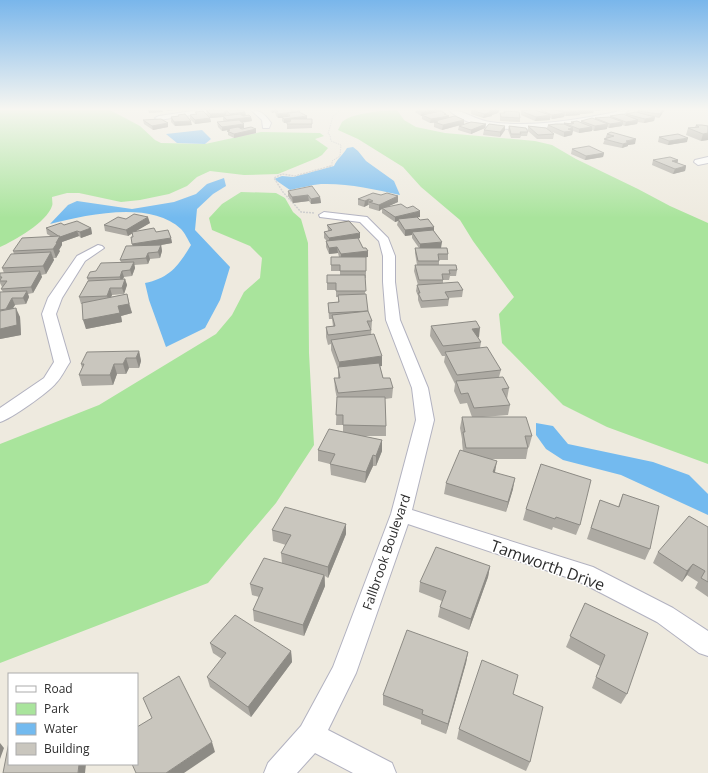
<svg xmlns="http://www.w3.org/2000/svg" width="708" height="773" font-family="'Open Sans',sans-serif">
  <style>
    .green { fill: #a9e49c }
    .water { fill: #73baef }
    .lines { fill: none; stroke-linecap: round; stroke-linejoin: round }
    .minor-casing { stroke: #b2b2c0; stroke-width: 2 }
    .path-far1 { stroke: #ccc; stroke-width: 1; stroke-dasharray: 1.5 1; stroke-linecap: butt }
    .path { stroke: #ccc; stroke-width: 1.5; stroke-dasharray: 2 1; stroke-linecap: butt }
    .minor { fill: #fff; fill-rule: evenodd }
    .wall { fill: #adaaa3 }
    .shaded-wall { fill: #8d8b85 }
    .building { fill: #c9c6be; stroke: #8d8b85 }
    .labels { text-anchor: middle; stroke-width: 3; stroke-linejoin: round; paint-order: stroke }
    .street-label { font-size: 13px; fill: #2c2c2c; stroke: #fff }
    .near-street-label { font-size: 16px; fill: #2c2c2c; stroke: #fff }
  </style>
  <rect width="100%" height="100%" fill="#eeeadf"/>
  <g class="green">
    <path d="M0 110H110L140 126 155 140 161 143 205 144 261 132 320 133 324 136 315 139 328 148 322 155 317 158 278 174 244 175 210 171 197 177 187 186 169 194 140 200 121 202 79 193H67L52 197C52 200 53 204 52 206 47 222 14 241 0 247Z"/>
    <path d="M397 110 404 120 416 127 445 133 535 141 552 145 576 159 638 189 670 206 708 223V464L607 427 563 405 502 343 499 314 514 297 473 241 460 220 421 187 403 167 358 139 338 130C339 128 341 124 342 122 351 113 385 110 397 110Z"/>
    <polygon points="241,192 276,193 285,198 293,212 301,219 308,243 309,353 314,445 276,503 208,583 0,663 0,444 99,405 216,334 232,315 244,292 260,278 262,258 250,246 212,230 209,218 222,204"/>
  </g>
  <g class="water">
    <polygon points="202,130 211,139 205,144 177,143 166,134"/>
    <path d="M353 147 358 151 366 161 394 181 400 195C374 189 347 183 321 184 311 185 300 188 290 190L274 179 282 176 293 177 334 166C337 159 343 155 347 148Z"/>
    <path d="M224 178 226 186 213 194 197 209 195 230 230 267 220 300 205 328 166 347 149 300 145 283C170 278 179 265 191 245 188 240 185 233 181 229 150 200 86 215 50 224L68 205 77 201 132 209 174 202 196 194 207 184Z"/>
    <polygon points="536,423 553,426 568,444 653,462 689,475 708,494 708,515 621,475 563,460 546,449 536,435"/>
  </g>
  <g class="lines">
    <defs>
      <g id="minor">
        <polygon points="199,110 215,110 211,112 159,120 155,118 159,116"/>
        <path d="M251 110C260 110 266 115 271 123L269 128H263L262 120Z"/>
        <path d="M449 110C462 109 475 120 490 122 532 128 575 120 616 112L620 110H629C620 119 603 119 591 121 555 128 478 139 449 110Z"/>
        <polygon points="708,157 708,163 698,165 694,162 695,160"/>
        <polygon points="324,212 367,217 388,238 395,256 395,282 400,320 428,388 434,420 412,510 593,567 673,608 708,631 708,656 699,653 657,622 578,581 408,524 356,673 328,730 392,763 396,773 353,773 315,753 297,773 264,773 268,763 301,726 333,667 391,514 416,420 412,388 386,320 383,282 383,256 379,241 360,222 320,217 319,215"/>
        <path d="M98 245 102 246 104 248 85 261 62 298 56 314 70 362C65 369 62 377 56 383 49 392 11 419 0 422V408L44 378 54 362 42 314 48 298 77 256Z"/>
      </g>
    </defs>
    <use href="#minor" class="minor-casing"/>
    <polyline class="path-far1" points="327,167 332,166 332,161 340,156 341,145 331,141 330,135 328,134 333,116 338,113 339,110"/>
    <polyline class="path" points="314,213 301,212 283,192 274,178 282,174 295,176 331,166"/>
    <use href="#minor" class="minor"/>
  </g>
  <g class="wall">
    <polygon points="206,110 225,112 224,110 243,110 245,112 246,116 251,117 252,121 242,123 244,128 241,129 256,129 256,133 234,138 228,135 228,130 222,131 218,127 217,122 224,122 223,120 223,117 210,118 211,122 195,124 190,119 190,115 196,114 195,112 207,114"/>
    <polygon points="269,110 298,110 300,113 312,123 312,128 287,129 287,123 284,123 282,121 282,118 278,118 276,116 275,112 272,113"/>
    <polygon points="416,110 444,110 443,112 446,114 446,115 449,116 449,118 464,120 464,124 486,124 485,128 505,126 505,130 500,137 483,135 484,130 485,128 471,134 458,130 459,126 461,125 442,130 434,127 434,123 430,123 422,119 422,116 421,116 415,112"/>
    <polygon points="471,110 499,110 498,113 492,115 492,116 483,118 471,114"/>
    <polygon points="541,110 604,110 595,111 594,111 593,113 580,114 580,115 566,116 564,116 564,117 552,119 550,118 550,120 535,121 521,115 521,111 540,112"/>
    <polygon points="638,110 665,110 664,112 663,112 662,114 659,118 655,117 654,121 644,123 638,122 637,124 625,126 622,125 622,126 609,128 607,127 607,129 594,131 592,130 592,131 579,133 573,131 572,135 564,137 550,131 554,134 553,139 537,139 528,131 528,126 547,128 548,125 564,124 564,123 571,123 571,122 581,123 581,121 595,119 595,118 610,117 610,116 626,115 626,114 637,112"/>
    <polygon points="504,111 520,118 520,122 500,121 500,113 504,113"/>
    <polygon points="178,115 192,125 175,126 171,122 171,117 178,116"/>
    <polygon points="143,120 168,127 153,130 144,124"/>
    <polygon points="696,125 708,126 708,140 701,141 686,135 688,128 695,127"/>
    <polygon points="509,126 528,132 527,136 521,136 520,138 511,138 508,130"/>
    <polygon points="611,132 635,144 628,145 628,146 622,148 603,144 607,134"/>
    <polygon points="659,137 687,142 668,145 658,142"/>
    <polygon points="572,149 604,153 603,157 585,160 571,154"/>
    <polygon points="653,160 678,160 677,163 686,166 685,171 673,174 652,165"/>
    <polygon points="288,191 320,197 321,203 311,204 309,201 293,203 288,196"/>
    <polygon points="381,195 398,196 398,202 388,206 420,217 417,217 420,220 434,231 441,248 448,254 448,260 439,260 439,265 457,270 456,276 450,276 449,280 443,280 443,283 463,290 462,297 448,298 449,299 448,306 421,308 418,300 418,296 416,291 417,285 418,285 414,271 415,265 417,265 415,253 415,248 419,248 412,238 412,235 405,236 397,225 398,221 395,222 382,213 382,209 379,211 369,208 369,205 368,205 364,207 358,205 358,199"/>
    <polygon points="126,219 150,223 135,231 156,232 171,238 172,243 161,245 162,251 160,258 150,259 148,264 134,265 135,268 132,276 124,277 122,279 125,279 127,285 124,294 112,295 111,297 127,294 132,313 121,316 122,322 86,329 82,304 81,304 79,297 88,281 87,278 96,271 121,262 120,260 133,246 131,237 133,237 132,233 128,236 105,231 104,225"/>
    <polygon points="64,225 91,228 92,234 81,238 79,236 62,242 62,245 59,250 60,251 56,258 53,258 54,260 46,274 41,275 42,277 33,293 28,294 29,297 26,304 15,305 13,308 20,317 21,335 0,339 0,292 3,292 1,289 2,287 0,283 0,273 4,273 2,268 14,254 13,251 52,237 47,234 46,228"/>
    <polygon points="327,225 360,238 358,239 363,248 368,251 368,257 366,257 366,278 365,278 365,294 368,313 372,321 371,335 382,366 380,366 383,378 393,388 392,398 385,399 386,426 386,436 363,436 382,440 382,451 376,466 373,466 365,483 331,475 330,464 318,461 318,450 343,432 343,425 336,425 337,399 335,389 334,378 338,378 338,369 331,350 331,344 328,345 326,337 326,327 333,326 332,319 329,319 328,303 338,302 338,297 336,297 336,290 327,290 327,283 340,275 340,271 331,271 331,265 339,257 338,253 329,254 326,247 326,241 327,241 324,238 324,232 328,231 328,230"/>
    <polygon points="431,326 479,337 478,338 481,342 480,348 501,370 499,377 509,388 507,399 510,405 508,415 483,417 532,436 529,447 528,447 528,448 526,459 489,459 495,473 513,489 506,512 444,494 446,483 463,452 462,442 462,439 460,428 462,417 472,417 467,403 460,404 454,391 455,384 444,362 445,356 442,356 430,336"/>
    <polygon points="139,351 141,361 139,368 129,368 126,374 117,374 113,385 82,386 79,375 82,368 81,364"/>
    <polygon points="541,464 580,525 576,535 553,527 552,530 523,520 526,509"/>
    <polygon points="623,494 650,549 645,560 587,539 600,500 618,507"/>
    <polygon points="346,524 346,534 328,578 325,576 325,586 304,636 254,621 253,610 259,597 252,595 250,584 282,563 281,553 286,545 273,541 272,530"/>
    <polygon points="708,527 708,597 695,588 698,582 687,575 682,582 653,563 658,552"/>
    <polygon points="490,566 488,577 469,630 438,617 440,607 442,601 419,592 420,582"/>
    <polygon points="585,603 627,694 621,704 592,688 600,666 566,647"/>
    <polygon points="210,643 291,651 292,662 251,717 210,687 207,677 222,659 213,653"/>
    <polygon points="468,652 466,663 446,734 421,724 421,720 383,705 383,695"/>
    <polygon points="513,694 530,762 526,771 457,739 459,729"/>
  </g>
  <g class="shaded-wall">
    <polygon points="148,110 162,110 163,112 149,113"/>
    <polygon points="166,110 178,110 167,111"/>
    <polygon points="272,110 275,110 275,112 272,113"/>
    <polygon points="435,110 435,114 422,115 422,116 421,116 421,112"/>
    <polygon points="497,110 499,110 498,113 492,115 492,116 483,118 484,114 489,111"/>
    <polygon points="580,110 594,110 593,113 580,114 580,115 566,116 566,112 580,111"/>
    <polygon points="595,110 604,110 595,111"/>
    <polygon points="663,110 662,114 659,118 660,114"/>
    <polygon points="300,111 300,115 290,116 288,113 288,117 282,117 282,118 278,118 278,114"/>
    <polygon points="245,112 246,116 231,118 230,114"/>
    <polygon points="226,113 226,117 223,116 223,117 210,118 210,114"/>
    <polygon points="565,113 564,117 552,119 552,115"/>
    <polygon points="444,114 446,114 446,117 449,116 449,120 435,121 435,122 430,123 431,119"/>
    <polygon points="550,115 550,120 535,121 536,117"/>
    <polygon points="307,116 307,120 284,123 284,119"/>
    <polygon points="251,117 252,121 228,124 227,120"/>
    <polygon points="655,117 654,121 644,123 645,119"/>
    <polygon points="210,118 211,122 195,124 195,120"/>
    <polygon points="464,120 464,124 442,130 443,125"/>
    <polygon points="638,120 637,124 625,126 626,122"/>
    <polygon points="191,121 192,125 175,126 174,122"/>
    <polygon points="623,122 622,126 609,128 610,124"/>
    <polygon points="168,123 168,127 153,130 152,126"/>
    <polygon points="244,124 244,128 229,130 227,129 228,130 222,131 222,127"/>
    <polygon points="486,124 485,128 471,134 471,130"/>
    <polygon points="608,124 607,129 594,131 595,126"/>
    <polygon points="505,126 505,130 500,137 500,132"/>
    <polygon points="592,127 592,131 579,133 579,129"/>
    <polygon points="573,128 572,135 564,137 564,132 568,129"/>
    <polygon points="256,129 256,133 234,138 234,134"/>
    <polygon points="708,133 708,140 701,141 703,134"/>
    <polygon points="688,138 687,142 668,145 669,141"/>
    <polygon points="636,139 635,144 628,145 628,146 622,148 623,144 626,141"/>
    <polygon points="604,153 603,157 585,160 586,156"/>
    <polygon points="678,160 677,165 672,161"/>
    <polygon points="686,166 685,171 673,174 675,169"/>
    <polygon points="308,195 309,201 293,203 292,197"/>
    <polygon points="398,196 398,202 383,209 382,208 382,209 379,211 379,205"/>
    <polygon points="320,197 321,203 311,204 311,199"/>
    <polygon points="369,199 368,205 364,207 365,201"/>
    <polygon points="420,211 420,217 399,221 398,219 398,221 395,222 395,217"/>
    <polygon points="148,217 150,223 128,236 126,230"/>
    <polygon points="434,227 434,232 412,232 412,235 405,236 405,230"/>
    <polygon points="91,228 92,234 81,238 80,232"/>
    <polygon points="77,231 79,236 62,242 62,245 59,250 60,251 56,258 53,249 56,243 60,236"/>
    <polygon points="360,233 360,238 329,244 329,238"/>
    <polygon points="171,238 172,243 161,245 162,251 160,258 158,252 134,249 132,244"/>
    <polygon points="442,242 441,248 420,250 420,244"/>
    <polygon points="337,247 338,253 329,254 329,248"/>
    <polygon points="368,251 368,257 341,260 341,254"/>
    <polygon points="51,252 54,260 46,274 43,266"/>
    <polygon points="148,253 150,259 148,264 146,258"/>
    <polygon points="134,262 135,268 132,276 130,270"/>
    <polygon points="40,271 42,277 33,293 31,287"/>
    <polygon points="122,271 124,277 121,283 120,277"/>
    <polygon points="125,279 127,285 124,294 122,288"/>
    <polygon points="110,288 112,295 109,302 107,296"/>
    <polygon points="27,291 29,297 26,304 23,298"/>
    <polygon points="12,298 15,305 8,316 6,309"/>
    <polygon points="129,304 132,313 121,316 122,322 86,329 83,320 118,306"/>
    <polygon points="16,308 20,317 21,335 0,339 0,329"/>
    <polygon points="480,328 479,337 471,338 472,329"/>
    <polygon points="139,351 141,361 139,368 136,358"/>
    <polygon points="382,356 382,366 339,372 339,362"/>
    <polygon points="126,358 129,368 126,374 123,364"/>
    <polygon points="114,364 117,374 113,385 110,375"/>
    <polygon points="382,440 382,451 376,466 376,456"/>
    <polygon points="373,455 373,466 365,483 366,472"/>
    <polygon points="497,461 495,472 491,483 493,472"/>
    <polygon points="515,478 513,489 506,512 508,502"/>
    <polygon points="346,524 346,534 328,578 328,567"/>
    <polygon points="693,564 687,575 682,582 687,571"/>
    <polygon points="490,566 488,577 469,630 471,619"/>
    <polygon points="324,575 325,586 304,636 303,625"/>
    <polygon points="291,651 292,662 251,717 248,707"/>
    <polygon points="468,652 466,663 446,734 448,724"/>
    <polygon points="212,742 215,752 184,773 166,773"/>
    <polygon points="0,743 4,748 0,759"/>
    <polygon points="79,764 86,764 85,773 78,773"/>
  </g>
  <g class="building">
    <polygon points="206,110 223,110 226,113 210,114"/>
    <polygon points="226,110 243,110 245,112 230,114"/>
    <polygon points="275,110 298,110 300,111 278,114 275,112 278,112"/>
    <polygon points="419,110 439,110 421,112"/>
    <polygon points="472,110 497,110 489,111 492,112 484,114"/>
    <polygon points="529,110 535,110 550,115 536,117 521,111"/>
    <polygon points="541,110 556,110 565,113 552,115"/>
    <polygon points="560,110 577,110 581,111 566,112"/>
    <polygon points="639,110 663,110 660,114 638,111"/>
    <polygon points="203,111 210,118 195,120 190,115 197,114 195,112"/>
    <polygon points="441,111 446,114 444,114 449,116 431,119 422,115"/>
    <polygon points="504,111 519,112 520,118 501,117 500,113 505,113"/>
    <polygon points="299,112 307,116 284,119 282,117 290,116 288,113"/>
    <polygon points="636,112 655,117 645,119 626,114"/>
    <polygon points="185,114 191,121 174,122 171,117 179,116 178,115"/>
    <polygon points="240,114 243,116 249,115 251,117 227,120 223,116"/>
    <polygon points="623,114 638,120 626,122 610,116"/>
    <polygon points="455,116 464,120 443,125 434,122 438,122 435,121"/>
    <polygon points="609,117 623,122 610,124 595,118"/>
    <polygon points="592,118 608,124 595,126 581,121"/>
    <polygon points="161,119 168,123 152,126 143,120"/>
    <polygon points="291,119 312,119 312,124 287,124 287,122 290,122"/>
    <polygon points="239,120 244,124 222,127 217,122"/>
    <polygon points="577,121 592,127 579,129 564,123 572,124 574,123 571,122"/>
    <polygon points="471,122 486,124 471,130 459,126"/>
    <polygon points="489,124 505,126 500,132 484,130"/>
    <polygon points="556,124 564,124 573,128 568,129 573,131 564,132 548,125"/>
    <polygon points="696,125 702,125 708,126 708,133 703,134 688,128 699,127"/>
    <polygon points="509,126 526,128 528,132 520,132 521,134 511,134"/>
    <polygon points="528,126 546,128 554,134 538,135"/>
    <polygon points="238,127 242,129 251,127 256,129 234,134 227,131 230,130 227,129"/>
    <polygon points="611,132 636,139 626,141 629,142 623,144 604,139 614,136 607,134"/>
    <polygon points="678,134 688,138 669,141 659,137"/>
    <polygon points="589,146 604,153 586,156 572,149"/>
    <polygon points="670,157 678,160 672,161 686,166 675,169 653,160"/>
    <polygon points="312,186 320,197 311,199 308,195 292,197 288,191"/>
    <polygon points="373,193 381,195 387,193 398,196 379,205 369,202 373,201 369,199 365,201 358,199"/>
    <polygon points="401,204 407,208 413,206 420,211 395,217 382,208"/>
    <polygon points="134,214 148,217 126,230 104,225 118,217 126,219"/>
    <polygon points="417,217 420,220 428,219 434,227 405,230 398,219"/>
    <polygon points="77,221 91,228 80,232 77,231 60,237 46,228 61,223 64,225"/>
    <polygon points="349,221 360,233 329,238 324,232 332,230 327,225"/>
    <polygon points="154,228 156,232 168,230 171,238 132,244 131,237 133,237 132,232"/>
    <polygon points="433,230 442,242 420,244 412,232"/>
    <polygon points="60,236 56,243 57,243 53,249 13,251 22,238"/>
    <polygon points="358,238 363,248 366,248 368,251 341,254 337,247 329,248 326,241"/>
    <polygon points="161,245 158,252 148,253 146,258 120,260 126,246"/>
    <polygon points="415,248 447,248 448,254 438,254 439,261 418,261"/>
    <polygon points="51,252 43,266 2,268 11,254"/>
    <polygon points="331,257 366,257 366,271 340,271 340,265 331,265"/>
    <polygon points="134,262 130,270 122,271 120,277 87,278 90,272 96,271 101,263"/>
    <polygon points="415,265 456,265 457,270 449,270 450,274 442,274 443,280 419,280"/>
    <polygon points="40,271 31,287 1,289 7,281 0,281 0,280 2,277 0,277 0,273"/>
    <polygon points="327,275 365,275 366,291 336,291 336,283 327,283"/>
    <polygon points="125,279 122,288 110,288 107,296 79,297 88,281"/>
    <polygon points="458,282 463,290 445,292 449,299 422,301 418,293 420,293 417,285"/>
    <polygon points="27,291 23,298 12,298 6,309 0,310 0,292"/>
    <polygon points="127,294 129,304 118,306 120,313 83,320 82,303"/>
    <polygon points="366,294 368,311 329,313 328,303 339,302 338,295"/>
    <polygon points="16,308 17,325 0,329 0,311"/>
    <polygon points="368,311 372,321 367,321 371,330 328,335 326,327 335,326 332,315"/>
    <polygon points="476,321 480,328 472,329 481,342 443,346 431,326"/>
    <polygon points="374,334 382,356 339,362 331,340"/>
    <polygon points="487,347 501,370 457,375 445,352"/>
    <polygon points="139,351 136,358 126,358 123,364 114,364 110,375 79,375 84,364 81,364 87,352"/>
    <polygon points="379,363 383,378 390,378 393,388 338,393 334,378 340,378 338,367"/>
    <polygon points="503,377 509,388 502,389 510,405 474,408 468,393 461,394 456,381"/>
    <polygon points="337,397 385,397 386,426 343,425 343,415 336,415"/>
    <polygon points="462,417 526,417 532,436 525,436 528,448 466,448 463,432 465,432"/>
    <polygon points="329,429 382,440 376,456 373,455 366,472 330,464 335,454 318,450"/>
    <polygon points="460,450 497,461 493,472 515,478 508,502 446,483"/>
    <polygon points="541,464 591,480 580,525 556,517 555,519 526,509"/>
    <polygon points="623,494 659,506 650,549 591,528 600,500 619,507"/>
    <polygon points="285,507 346,524 328,567 281,553 291,535 272,530"/>
    <polygon points="689,516 708,527 708,582 701,578 705,571 693,564 687,571 658,552"/>
    <polygon points="436,547 490,566 471,619 440,607 446,591 420,582"/>
    <polygon points="264,558 324,575 303,625 253,610 263,588 250,584"/>
    <polygon points="585,603 648,633 627,694 596,677 605,655 570,636"/>
    <polygon points="235,615 291,651 248,707 207,677 226,653 210,643"/>
    <polygon points="407,630 468,652 448,724 422,714 423,710 383,695"/>
    <polygon points="482,660 518,675 513,694 543,707 530,762 459,729"/>
    <polygon points="179,676 212,742 166,773 136,773 132,764 137,764 137,727 152,718 143,698"/>
    <polygon points="9,742 9,764 79,764 78,773 3,773"/>
  </g>
  <linearGradient id="sky" x2="0" y2="1"><stop stop-color="#79b6eb"/><stop offset="0.5" stop-color="#f7f6f1"/><stop offset="1" stop-color="#f7f6f1" stop-opacity="0"/></linearGradient>
  <rect width="708" height="218" fill="url(#sky)"/>
  <g class="labels">
    <g class="street-label">
      <text transform="translate(386 552) rotate(-71)" y="5">Fallbrook Boulevard</text>
    </g>
    <g class="near-street-label">
      <text transform="translate(548 565) rotate(20)" y="6">Tamworth Drive</text>
    </g>
  </g>
  <rect x="8" y="673" width="130" height="92" fill="#ffffff" stroke="#ababab"/>
  <rect x="16" y="686" width="20" height="6" fill="#ffffff" stroke="#ababab"/>
  <text x="44" y="693" font-size="12" fill="#2c2c2c">Road</text>
  <rect x="16" y="703" width="20" height="12" fill="#a9e49c" stroke="#ababab"/>
  <text x="44" y="713" font-size="12" fill="#2c2c2c">Park</text>
  <rect x="16" y="723" width="20" height="12" fill="#73baef" stroke="#ababab"/>
  <text x="44" y="733" font-size="12" fill="#2c2c2c">Water</text>
  <rect x="16" y="743" width="20" height="12" fill="#c9c6be" stroke="#ababab"/>
  <text x="44" y="753" font-size="12" fill="#2c2c2c">Building</text>
</svg>
